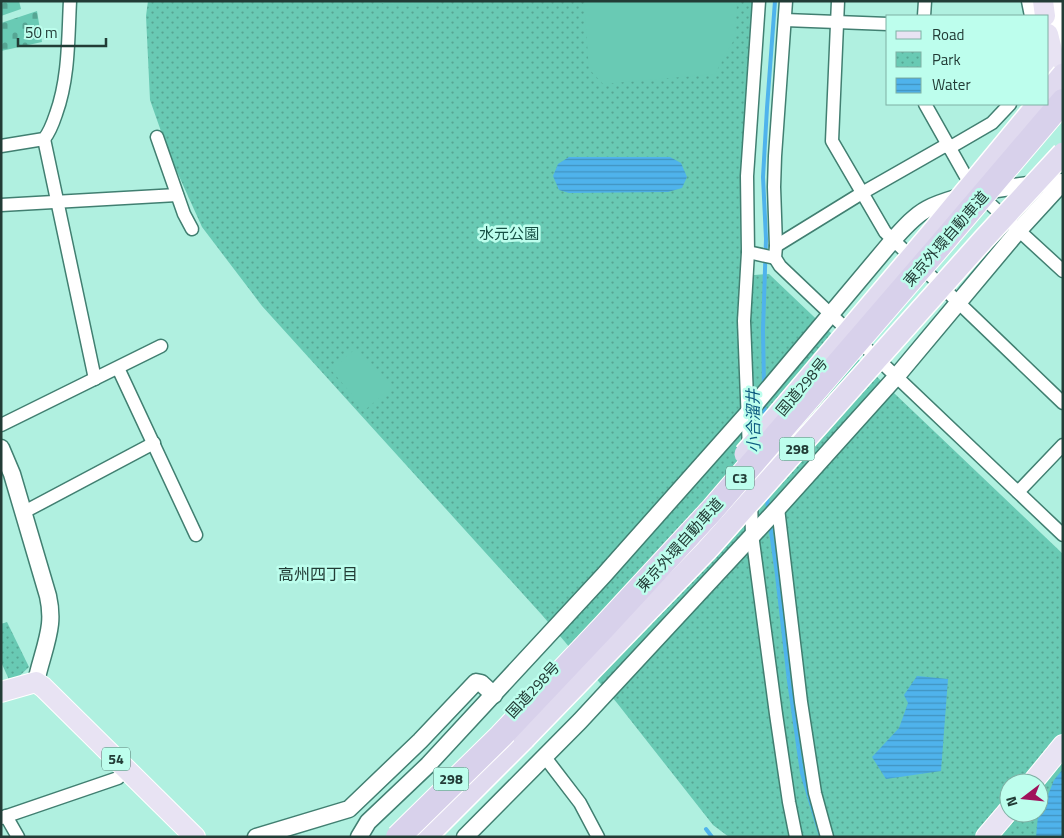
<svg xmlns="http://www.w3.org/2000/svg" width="1064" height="838" font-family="'Titillium Web','Noto Sans JP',sans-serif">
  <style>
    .cemetery { fill: url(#cemetery-stones) }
    .park { fill: url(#park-dots); fill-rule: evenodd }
    .pitch { fill: #69cab4 }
    .water { fill: url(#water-rules) }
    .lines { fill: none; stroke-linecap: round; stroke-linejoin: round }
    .stream { stroke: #4fb3ec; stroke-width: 4 }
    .minor-casing { stroke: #417f71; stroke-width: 15 }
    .tertiary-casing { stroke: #417f71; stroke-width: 19 }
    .primary-casing { stroke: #fff; stroke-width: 22 }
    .trunk-casing { stroke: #fff; stroke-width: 24 }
    .minor { stroke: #fff; stroke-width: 12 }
    .tertiary { stroke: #fff; stroke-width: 16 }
    .primary { stroke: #e8e3f3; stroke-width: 20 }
    .trunk { stroke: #e0daef; stroke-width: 21 }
    .trunk-bridge-casing { stroke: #fff; stroke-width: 24; stroke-linecap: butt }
    .motorway-bridge-casing { stroke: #fff; stroke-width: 26; stroke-linecap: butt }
    .trunk-bridge { stroke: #e0daef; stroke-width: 21 }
    .motorway-bridge { stroke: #d8d1eb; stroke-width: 24 }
    .labels { text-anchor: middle; stroke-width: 5; stroke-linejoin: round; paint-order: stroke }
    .shield { fill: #bdfeed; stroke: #50766d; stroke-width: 1 }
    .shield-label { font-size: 14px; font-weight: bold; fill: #223c36 }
    .park-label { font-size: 15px; fill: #164f44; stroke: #bdfeed }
    .street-label { font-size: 15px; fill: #223c36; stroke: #bdfeed }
    .water-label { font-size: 16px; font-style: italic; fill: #0e5c81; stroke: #bdfeed }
    .neighbourhood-label { font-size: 16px; fill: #223c36; stroke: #bdfeed }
  </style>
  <defs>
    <pattern id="cemetery-stones" width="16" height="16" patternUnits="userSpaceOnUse" patternTransform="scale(1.25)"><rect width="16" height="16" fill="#69cab4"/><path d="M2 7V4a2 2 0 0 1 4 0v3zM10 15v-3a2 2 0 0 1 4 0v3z" fill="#56a593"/></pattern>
    <pattern id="park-dots" width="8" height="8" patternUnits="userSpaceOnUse" patternTransform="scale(1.25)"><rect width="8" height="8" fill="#69cab4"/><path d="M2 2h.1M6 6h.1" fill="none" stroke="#56a593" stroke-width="1.8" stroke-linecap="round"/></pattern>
    <pattern id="water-rules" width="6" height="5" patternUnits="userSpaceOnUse" patternTransform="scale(1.25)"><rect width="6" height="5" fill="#4fb3ec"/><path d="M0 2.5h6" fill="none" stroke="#4193c0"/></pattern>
  </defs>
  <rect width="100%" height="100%" fill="#b0f0e0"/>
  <g class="cemetery">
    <polygon points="1,1 19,1 21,9 1,16"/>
    <polygon points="37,11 42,42 1,51 1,23"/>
  </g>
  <g class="park">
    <path d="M148 1H753C747 93 739 185 741 276L769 274 1063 554V837H729L713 825 617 703 542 615 262 306 202 227 169 154 150 100 146 16ZM1009 783H1039V813H1009Z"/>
    <polygon points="7,622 29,667 11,684 1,662 1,624"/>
  </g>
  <g class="pitch">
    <path d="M374 1H444C422 10 396 7 374 1Z"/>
    <polygon points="584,1 737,1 735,38 715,74 603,84 589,69"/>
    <polygon points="355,349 391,388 365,410 331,370"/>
  </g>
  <g class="water">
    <polygon points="569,157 670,157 681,163 687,177 682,188 668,192 569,193 559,190 553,176 558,164"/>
    <polygon points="917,676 948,679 941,771 886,779 872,757 899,728 908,703 904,695"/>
    <polygon points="1063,769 1063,837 1036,837 1038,816 1040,809 1043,806 1045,797 1048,795 1054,780"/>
  </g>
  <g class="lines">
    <g class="stream">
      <polyline points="764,387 763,330 766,239 763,177 767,108 775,1"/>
      <polyline points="764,402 765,420"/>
      <polyline points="767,494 768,512"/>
      <polyline points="770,524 777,575 789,681 802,773 821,837"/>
      <polyline points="706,829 712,837"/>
    </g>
    <defs>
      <g id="minor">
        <polyline points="786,1 775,156 774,187 776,246 775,258 780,266 1063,535"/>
        <polyline points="838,1 832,141 885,232 1063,403"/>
        <polyline points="1028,1 1031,16"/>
        <polyline points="924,16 925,1"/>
        <polyline points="785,20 888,24"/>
        <polyline points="1057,46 1057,1"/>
        <polyline points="925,104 965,175 977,192 1063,271"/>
        <polyline points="157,137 184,214 192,229"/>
        <polyline points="44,139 95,379"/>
        <path d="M1 146 44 139C50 132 53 123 56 114 69 78 68 39 70 1"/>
        <polyline points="949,148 992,123 1010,104"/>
        <polyline points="1,205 177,195"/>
        <polyline points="776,246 862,193 948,144"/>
        <polyline points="748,252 775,258"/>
        <polyline points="118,368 196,535"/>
        <polyline points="1,425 161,346"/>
        <polyline points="749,451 744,321 748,252 747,176 759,1"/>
        <polyline points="1018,492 1063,445"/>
        <polyline points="751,501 752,534 776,714 789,802 796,837"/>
        <polyline points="778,508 801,702 815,793 827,837"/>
        <polyline points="24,512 154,443"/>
        <polyline points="544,756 580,803 598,837"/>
        <polyline points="6,816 18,837"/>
        <polyline points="1,818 118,778 126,769"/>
      </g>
      <g id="tertiary">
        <path d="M1 448 12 474 48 596C50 605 51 614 50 624 48 643 40 662 36 682"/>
        <polyline points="256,837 349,809 420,741 476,682 481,683 494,695"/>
        <path d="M359 837 368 822 428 765 604 575 747 414 893 240C903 229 914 216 927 209 936 204 946 201 956 198 991 188 1026 185 1062 182"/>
        <polyline points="465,837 580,721 778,508 896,377 1019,230 1063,182"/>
      </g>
      <g id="primary">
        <polyline points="1043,1 1045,16"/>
        <polyline points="1048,34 1056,67 1063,84"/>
        <polyline points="1,692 36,682 43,687 195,837"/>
        <polyline points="1032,783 1063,745"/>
        <polyline points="986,837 1009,810"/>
      </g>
      <polyline id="trunk" points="426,837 524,739"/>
    </defs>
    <use href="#minor" class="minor-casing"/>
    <use href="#tertiary" class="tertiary-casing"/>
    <use href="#primary" class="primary-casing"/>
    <use href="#trunk" class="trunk-casing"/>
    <use href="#minor" class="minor"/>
    <use href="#tertiary" class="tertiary"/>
    <use href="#primary" class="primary"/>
    <use href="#trunk" class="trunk"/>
    <defs>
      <g id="trunk-bridge">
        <polyline points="1048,92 1063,74"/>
        <polyline points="745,454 930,235 1038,104"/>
        <polyline points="524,739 706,551 983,240 1063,153"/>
      </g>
      <polyline id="motorway-bridge" points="398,837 501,736 604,627 713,509 942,243 1063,101"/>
    </defs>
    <use href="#trunk-bridge" class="trunk-bridge-casing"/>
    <use href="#motorway-bridge" class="motorway-bridge-casing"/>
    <use href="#trunk-bridge" class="trunk-bridge"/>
    <use href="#motorway-bridge" class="motorway-bridge"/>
  </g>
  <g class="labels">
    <g class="shield">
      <rect x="779.5" y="437.5" width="35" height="23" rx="4"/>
      <rect x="726" y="466.5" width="28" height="23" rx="4"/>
      <rect x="102" y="747.5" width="28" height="23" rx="4"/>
      <rect x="433.5" y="767.5" width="35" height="23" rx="4"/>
    </g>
    <g class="shield-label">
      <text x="797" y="454">298</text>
      <text x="740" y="483">C3</text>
      <text x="116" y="764">54</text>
      <text x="451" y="784">298</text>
    </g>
    <g class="park-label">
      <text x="509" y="239">水元公園</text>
    </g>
    <g class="street-label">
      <text transform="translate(946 239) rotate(-49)" y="5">東京外環自動車道</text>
      <text transform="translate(802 387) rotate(-50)" y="5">国道298号</text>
      <text transform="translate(680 545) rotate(-48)" y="5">東京外環自動車道</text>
      <text transform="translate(533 690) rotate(-47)" y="5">国道298号</text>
    </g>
    <g class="water-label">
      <text transform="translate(753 421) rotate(-91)" y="6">小合溜井</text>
    </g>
    <g class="neighbourhood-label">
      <text x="318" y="580">高州四丁目</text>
    </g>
  </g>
  <rect width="1064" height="838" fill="none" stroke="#223c36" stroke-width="5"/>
  <rect x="886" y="15" width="162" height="90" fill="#bdfeed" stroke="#7fb0a4"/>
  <rect x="896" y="31" width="25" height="8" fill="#e8e3f3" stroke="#7fb0a4"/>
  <text x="932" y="40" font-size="15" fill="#223c36">Road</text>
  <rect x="896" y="52" width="25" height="15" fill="url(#park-dots)" stroke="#7fb0a4"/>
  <text x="932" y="65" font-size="15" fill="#223c36">Park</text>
  <rect x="896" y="78" width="25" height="15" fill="url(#water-rules)" stroke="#7fb0a4"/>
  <text x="932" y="90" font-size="15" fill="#223c36">Water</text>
  <g transform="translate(1024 798) rotate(254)"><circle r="24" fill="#bdfeed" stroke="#7fb0a4"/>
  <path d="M0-4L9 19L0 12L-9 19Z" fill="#a0115b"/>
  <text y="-8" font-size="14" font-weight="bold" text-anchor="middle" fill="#223c36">N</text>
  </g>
  <path d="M18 38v8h88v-8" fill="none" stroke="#223c36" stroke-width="2.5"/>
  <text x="25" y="38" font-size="15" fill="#223c36" stroke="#bdfeed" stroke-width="4" paint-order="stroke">50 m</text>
</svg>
